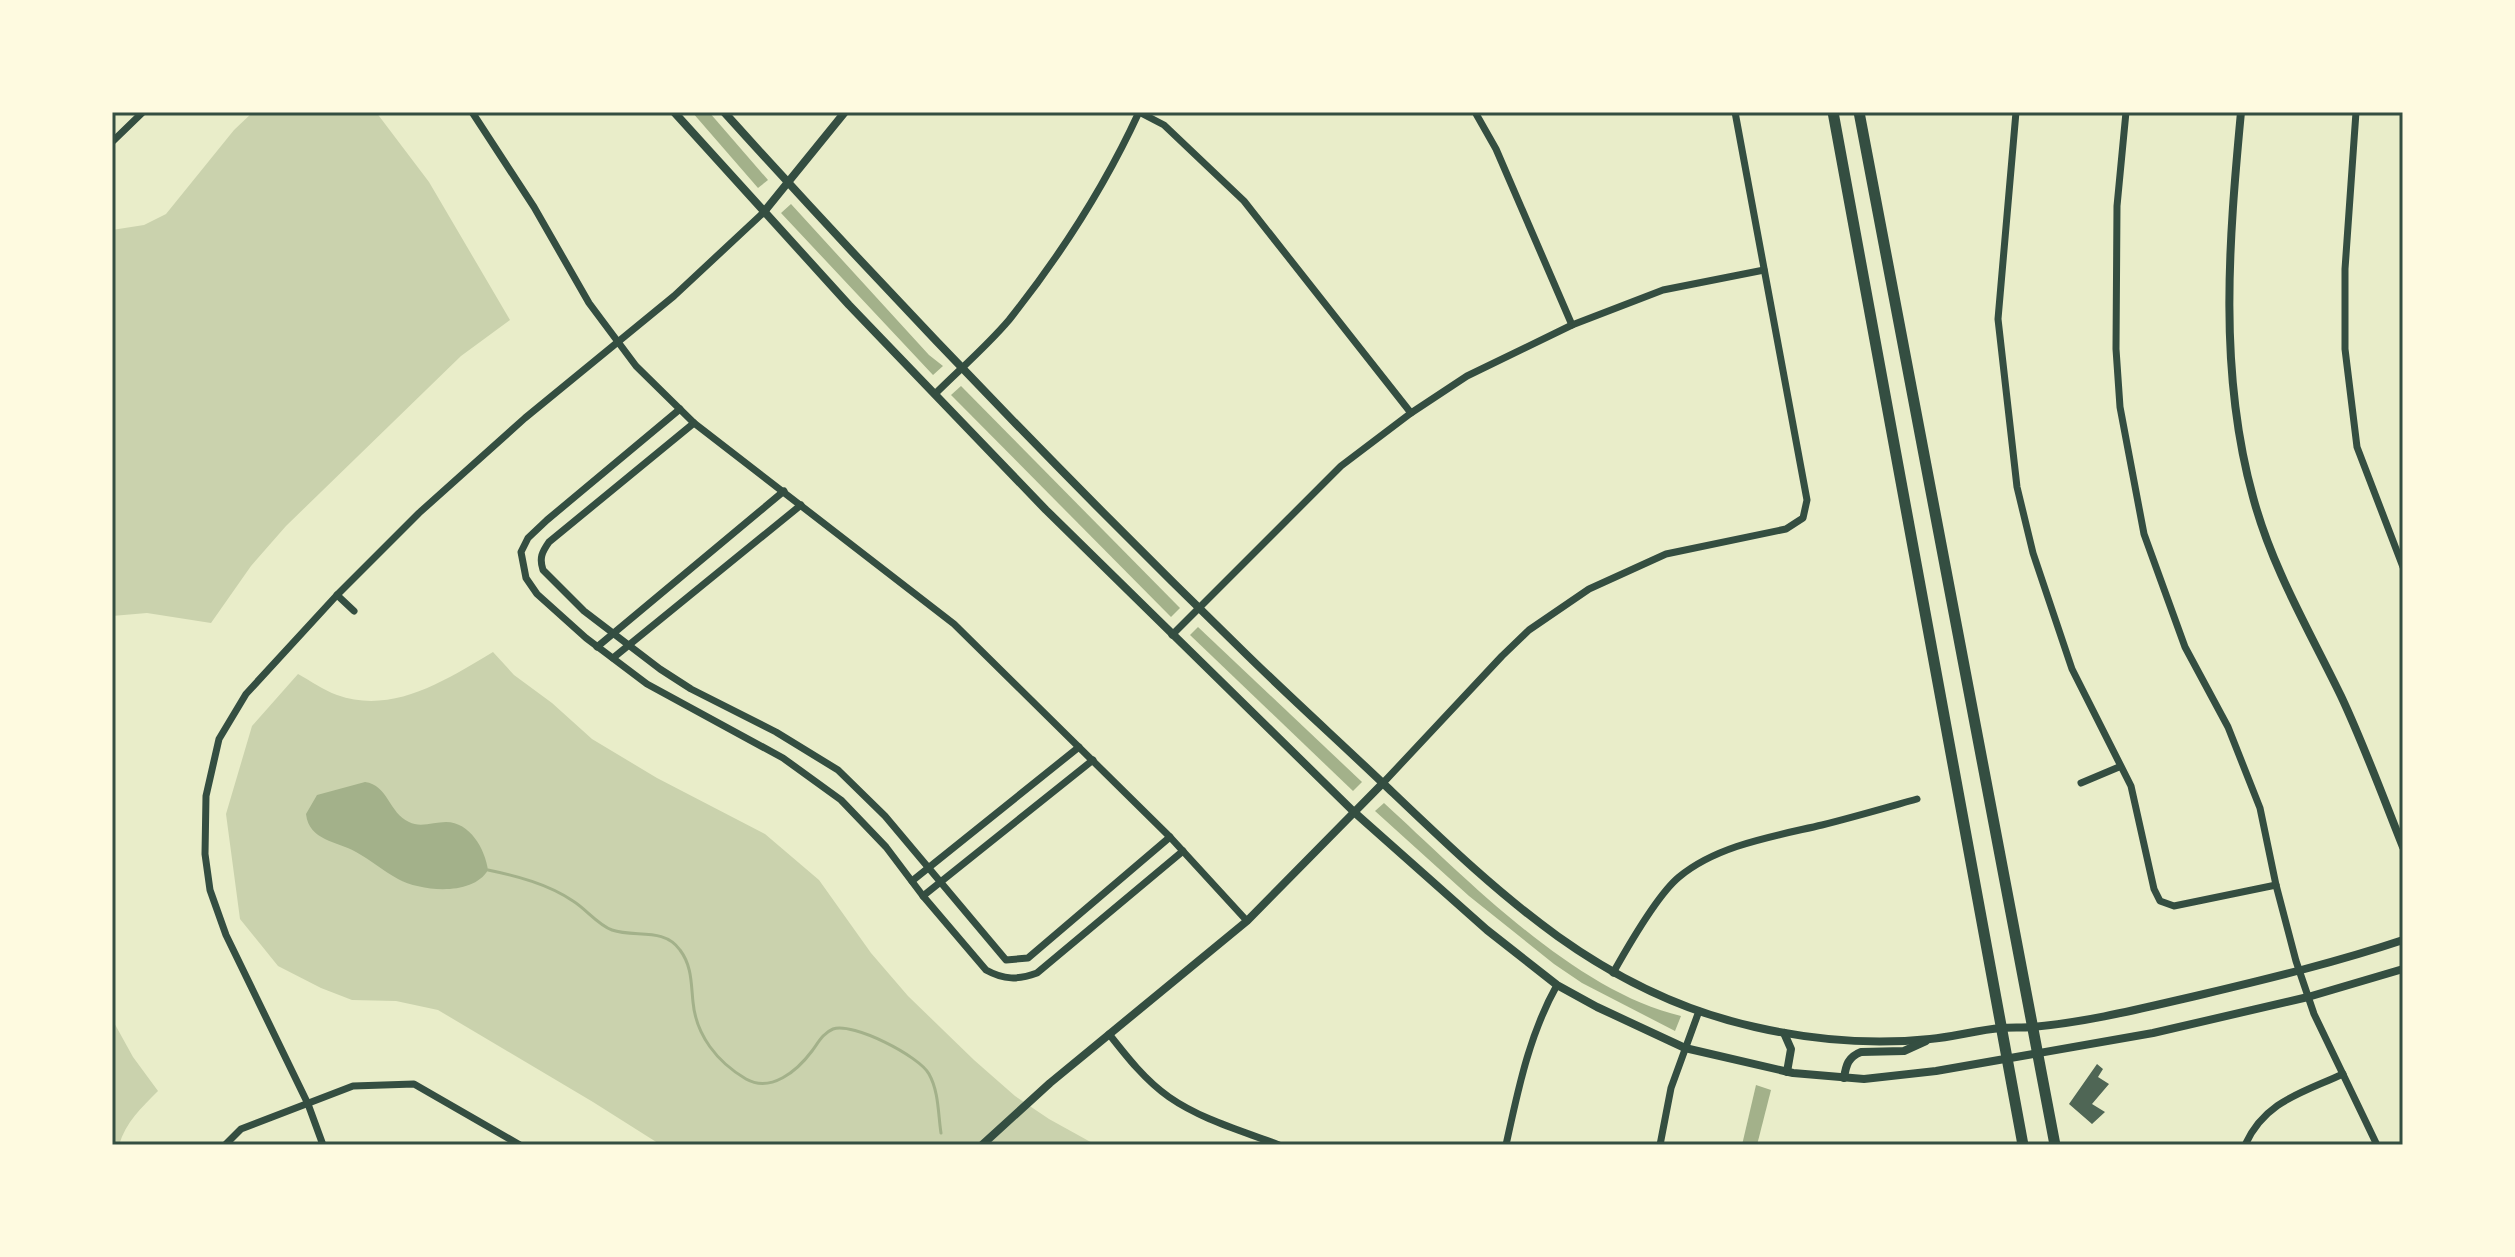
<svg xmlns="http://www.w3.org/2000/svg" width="2515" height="1257" font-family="'DM Sans',sans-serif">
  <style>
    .green { fill: #cad2ad }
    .water { fill: #a3b18a }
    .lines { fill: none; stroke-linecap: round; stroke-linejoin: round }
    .stream { stroke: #a3b18a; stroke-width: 3 }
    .building { fill: #4f6655 }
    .minor { stroke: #344e41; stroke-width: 7 }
    .tertiary { stroke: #344e41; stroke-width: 8 }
    .primary { stroke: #344e41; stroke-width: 11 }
    .neatline { fill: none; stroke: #344e41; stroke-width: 3 }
  </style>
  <rect width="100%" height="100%" fill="#e9edc9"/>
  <g class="green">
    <polygon points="253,112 376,112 429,182 510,320 461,356 286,526 251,566 211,623 147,613 112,616 112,230 144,225 166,214 234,130"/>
    <path d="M493 652 514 675 552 703 592 739 657 778 765 834 819 880 871 953 908 996 974 1060 1015 1096 1049 1119 1096 1145H661L593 1102 438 1010 396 1001 352 1000 321 988 278 966 240 919 226 814 252 726 298 674C311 681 323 690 337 695 393 715 446 680 493 652Z"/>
    <path d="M112 1019 133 1057 158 1091C141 1108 126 1122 119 1145H112Z"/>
  </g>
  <g class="water">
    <polygon points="692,112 709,112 768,180 758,188"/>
    <polygon points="791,204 929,355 943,366 933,375 781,213"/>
    <polygon points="961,386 1180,608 1171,617 951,395"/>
    <polygon points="1198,627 1362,782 1353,791 1190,635"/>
    <path d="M365 782C388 785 389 813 409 822 420 828 434 822 446 822 470 822 485 849 488 870 473 896 422 892 398 879 383 871 371 860 356 852 337 841 309 841 306 814L317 795Z"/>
    <path d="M1384 803C1464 876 1573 991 1681 1016L1675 1031 1582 983 1554 964 1469 896 1375 811Z"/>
    <polygon points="1756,1085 1771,1090 1757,1145 1742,1145"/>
  </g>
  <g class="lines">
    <path class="stream" d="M488 870C517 876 548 884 573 901 586 909 598 925 612 930 635 938 664 927 680 950 692 966 691 983 693 1002 696 1035 717 1062 746 1079 771 1093 797 1071 812 1051 818 1043 823 1033 833 1029 853 1022 919 1056 929 1074 939 1092 938 1114 941 1133"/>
  </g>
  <polygon class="building" points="2097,1064 2103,1069 2098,1077 2109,1084 2092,1104 2105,1112 2092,1124 2069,1104"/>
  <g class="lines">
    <g class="minor">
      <polyline points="472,112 534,207 589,303 636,366 694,423 954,624 1170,837 1247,921"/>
      <polyline points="1139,112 1164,125 1244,201 1411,413"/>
      <polyline points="1475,112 1496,149 1572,325"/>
      <polyline points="2016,112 1998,319 2017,487 2033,553 2072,669 2131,786 2154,889 2160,901 2174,906 2276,885"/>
      <polyline points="2126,112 2117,206 2116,349 2120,407 2144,534 2185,647 2228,727 2260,808 2276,885 2296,961 2314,1014 2377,1145"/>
      <polyline points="2356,112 2345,269 2345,349 2357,447 2403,567"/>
      <polyline points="112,142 143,112"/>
      <path d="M935 394C959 370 987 346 1009 320 1060 256 1105 186 1139 112"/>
      <path d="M680 409 547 520 528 538 521 552 526 578 537 594 586 638 647 684 783 758 841 800 886 847 923 896 986 970C1004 980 1018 980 1037 973L1183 851"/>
      <path d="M694 423 549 542C542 552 539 558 543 570L584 611 660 669 691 689 776 732 838 770 885 816 1006 960 1028 958 1170 837"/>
      <polyline points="337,595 354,611"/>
      <polyline points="1172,635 1341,466 1411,413 1467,376 1572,325 1663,290 1764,270"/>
      <polyline points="597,647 784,491"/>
      <polyline points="613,658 801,505"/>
      <polyline points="1383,783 1502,656 1529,630 1589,589 1666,554 1786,529 1803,518 1807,500 1735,112"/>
      <polyline points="2081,783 2119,767"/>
      <polyline points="912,881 1079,747"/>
      <polyline points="923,896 1093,760"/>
      <path d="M1613 973C1627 948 1657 895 1679 877 1717 845 1775 836 1822 825 1854 817 1885 808 1917 799"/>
      <path d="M1109 1034C1127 1057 1145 1080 1169 1097 1202 1120 1243 1131 1279 1145"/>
      <polyline points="225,1145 241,1129 353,1086 414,1084 520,1145"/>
      <polyline points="323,1145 308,1104 226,935 210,890 205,854 206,796 219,739 246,694 337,595 419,513 525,418 674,296 763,213"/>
      <path d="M1506 1145C1518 1090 1529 1035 1557 985"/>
      <polyline points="1660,1145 1671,1088 1699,1011"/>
      <path d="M2245 1145C2265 1101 2302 1093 2343 1074"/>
    </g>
    <g class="tertiary">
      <polyline points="674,112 849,305 1046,510 1354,812 1487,930 1557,985 1597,1007 1685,1048 1793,1073 1864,1079 1936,1071 2153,1033 2308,997 2403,969"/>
      <path d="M724 112C892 298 1066 479 1246 654 1293 700 1342 744 1389 789 1499 894 1601 993 1755 1027 1812 1040 1871 1045 1930 1039 1954 1037 1977 1030 2001 1028 2011 1027 2022 1028 2032 1027 2090 1022 2147 1007 2204 994 2271 978 2337 962 2403 940"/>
      <path d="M2241 112C2229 240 2218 371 2253 497 2272 568 2309 630 2341 696 2364 745 2383 797 2403 847"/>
      <polyline points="763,213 845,112"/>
      <polyline points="1784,1033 1791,1049 1787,1072"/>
      <path d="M1844 1078C1846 1065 1848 1057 1861 1052L1904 1051 1926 1041"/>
      <polyline points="982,1145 1050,1083 1247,921 1383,783"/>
    </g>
    <g class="primary">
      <polyline points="1833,112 2023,1145"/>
      <polyline points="1859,112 2055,1145"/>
    </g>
  </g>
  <rect width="2515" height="1257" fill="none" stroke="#fefae0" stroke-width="228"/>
  <rect x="114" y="114" width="2287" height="1029" class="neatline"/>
</svg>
